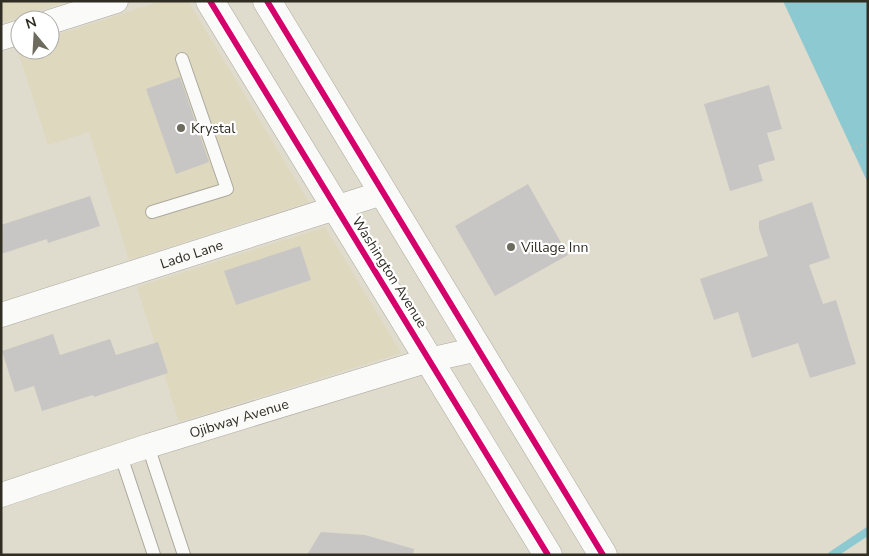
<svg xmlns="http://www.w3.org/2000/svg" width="869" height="556" font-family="'Nunito Sans',sans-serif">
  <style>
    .built { fill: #ded8bf }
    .water { fill: #8cc9d0 }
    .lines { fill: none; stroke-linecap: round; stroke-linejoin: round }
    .stream { stroke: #8cc9d0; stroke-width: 8 }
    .building { fill: #c8c6c4 }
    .lane-casing { stroke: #aca99e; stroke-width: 14 }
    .street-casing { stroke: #aca99e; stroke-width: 25 }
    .primary-casing { stroke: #aca99e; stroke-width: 29 }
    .path { stroke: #c0beb9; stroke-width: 3; stroke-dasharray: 1 4; stroke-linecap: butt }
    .lane { stroke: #fafaf8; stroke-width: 12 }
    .street { stroke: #fafaf8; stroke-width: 24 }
    .primary { stroke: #fafaf8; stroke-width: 28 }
    .cycleway-casing { stroke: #fff; stroke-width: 9 }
    .cycleway { stroke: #d6006c; stroke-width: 6 }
    .poi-dot { fill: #6d6a5e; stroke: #fff; stroke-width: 2 }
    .labels { text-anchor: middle; stroke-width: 4.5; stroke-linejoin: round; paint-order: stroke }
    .poi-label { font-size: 14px; fill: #302d23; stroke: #fff; text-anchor: start }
    .street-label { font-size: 14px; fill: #302d23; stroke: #fff }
  </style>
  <rect width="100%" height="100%" fill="#dfdbcd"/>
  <g class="built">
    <polygon points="1,1 69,1 1,23"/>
    <polygon points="162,1 188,1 309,202 129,260 89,132 48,145 17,48 20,47 20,50 50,50 50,37"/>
    <polygon points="325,227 401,353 179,422 137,287"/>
  </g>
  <polygon class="water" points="783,1 868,1 868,183"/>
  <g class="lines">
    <polyline class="stream" points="832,555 868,531"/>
  </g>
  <g class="building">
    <polygon points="180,77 209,162 176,174 146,89"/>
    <polygon points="769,85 782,129 767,133 775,160 758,165 763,181 730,191 704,104"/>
    <polygon points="528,184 568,255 495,296 455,226"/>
    <polygon points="90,196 100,226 48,243 47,239 1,254 1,225"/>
    <polygon points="812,202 830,258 809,265 823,304 836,300 856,364 810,378 798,343 752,358 738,312 714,320 700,279 768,256 759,229 759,221"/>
    <polygon points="300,246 311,280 236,305 224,271"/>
    <polygon points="53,334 60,355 110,339 116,355 158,342 168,373 94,397 93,395 42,411 34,386 15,392 2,351"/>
    <polygon points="321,532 365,535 414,549 413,555 307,555"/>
  </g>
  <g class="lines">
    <defs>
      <g id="lane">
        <polyline points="152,212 227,189 182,59"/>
        <polyline points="148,446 184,555"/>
        <polyline points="121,456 154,555"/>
      </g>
      <g id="street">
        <polyline points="50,22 116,1"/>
        <polyline points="1,38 20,32"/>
        <path id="s1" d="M1 315 382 193"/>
        <path id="s2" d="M1 495 148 446 429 360 478 349"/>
      </g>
      <g id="primary">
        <polyline points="210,1 548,555"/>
        <polyline points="267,1 603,555"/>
      </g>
    </defs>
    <use href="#lane" class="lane-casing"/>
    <use href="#street" class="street-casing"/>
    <use href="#primary" class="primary-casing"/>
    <polyline class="path" points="852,150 868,142"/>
    <use href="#lane" class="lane"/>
    <use href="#street" class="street"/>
    <use href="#primary" class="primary"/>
    <defs>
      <g id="cycleway">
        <polyline points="210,1 548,555"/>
        <polyline points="267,1 603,555"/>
      </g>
    </defs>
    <use href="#cycleway" class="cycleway-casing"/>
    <use href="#cycleway" class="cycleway"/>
  </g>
  <g class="poi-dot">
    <circle cx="181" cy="128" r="5"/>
    <circle cx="511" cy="247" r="5"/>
  </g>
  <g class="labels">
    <g class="poi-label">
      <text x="191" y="133">Krystal</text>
      <text x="521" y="252">Village Inn</text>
    </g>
    <g class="street-label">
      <text dy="5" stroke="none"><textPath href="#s1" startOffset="200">Lado Lane</textPath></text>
      <text transform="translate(390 272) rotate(58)" y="5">Washington Avenue</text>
      <text dy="5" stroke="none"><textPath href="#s2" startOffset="250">Ojibway Avenue</textPath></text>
    </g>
  </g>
  <rect width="869" height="556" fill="none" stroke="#302d23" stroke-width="5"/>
  <g transform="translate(35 35) rotate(342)"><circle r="24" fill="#ffffff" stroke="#acaba7"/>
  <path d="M0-4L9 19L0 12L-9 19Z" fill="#6d6a5e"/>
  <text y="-8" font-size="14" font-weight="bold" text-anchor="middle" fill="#302d23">N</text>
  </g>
</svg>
